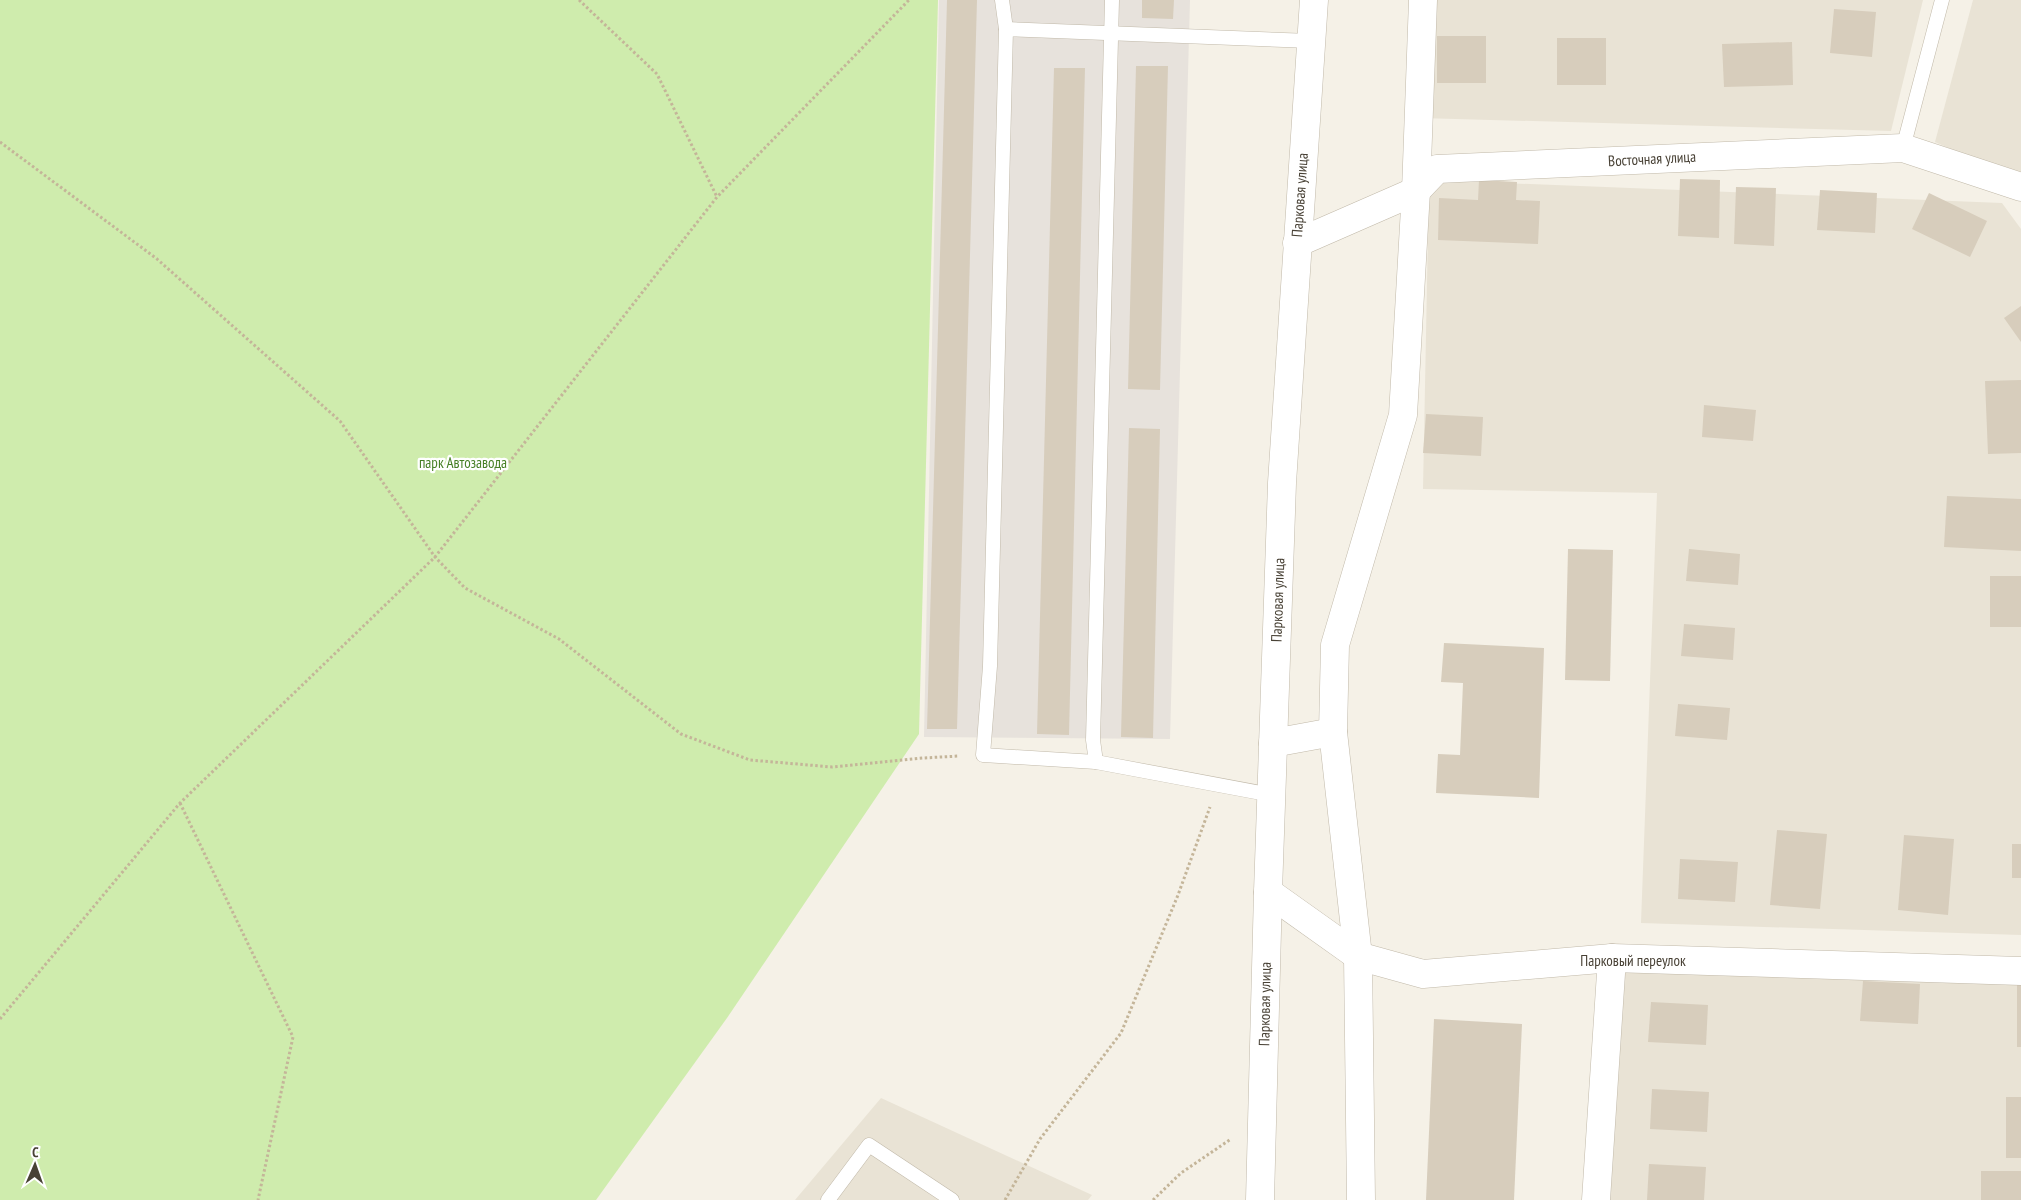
<svg xmlns="http://www.w3.org/2000/svg" width="2021" height="1200" font-family="'PT Sans Narrow',sans-serif">
  <style>
    .residential { fill: #e9e3d5 }
    .industrial { fill: #e7e2dc }
    .green { fill: #cfecad }
    .building { fill: #d7cdbc }
    .lines { fill: none; stroke-linecap: round; stroke-linejoin: round }
    .service-casing { stroke: #c1b9a9; stroke-width: 15 }
    .minor-casing { stroke: #c1b9a9; stroke-width: 29 }
    .tertiary-casing { stroke: #c1b9a9; stroke-width: 29 }
    .path { stroke: #c4b599; stroke-width: 3; stroke-dasharray: 2.5 2.5; stroke-linecap: butt }
    .service { stroke: #fff; stroke-width: 14 }
    .minor { stroke: #fff; stroke-width: 28 }
    .tertiary { stroke: #fff; stroke-width: 28 }
    .labels { text-anchor: middle; stroke-width: 4.5; stroke-linejoin: round; paint-order: stroke }
    .street-label { font-size: 15px; fill: #484135; stroke: #fff }
    .park-label { font-size: 15px; fill: #457f24; stroke: #fff }
  </style>
  <rect width="100%" height="100%" fill="#f5f1e7"/>
  <g class="residential">
    <polygon points="1429,0 1923,0 1891,131 1420,118"/>
    <polygon points="1973,0 2021,0 2021,180 1935,142"/>
    <polygon points="1429,180 2002,203 2021,229 2021,935 1641,923 1657,493 1423,489"/>
    <polygon points="1612,958 2021,977 2021,1200 1603,1200"/>
    <polygon points="881,1098 1092,1195 1088,1200 795,1200"/>
  </g>
  <polygon class="industrial" points="939,0 1190,0 1170,739 924,737"/>
  <polygon class="green" points="0,0 938,0 919,734 727,1018 596,1200 0,1200"/>
  <g class="building">
    <polygon points="947,0 977,0 957,729 927,729"/>
    <polygon points="1142,0 1174,0 1173,19 1142,18"/>
    <polygon points="1834,9 1876,12 1872,57 1830,53"/>
    <rect x="1437" y="36" width="49" height="47"/>
    <rect x="1557" y="38" width="49" height="47"/>
    <polygon points="1792,42 1793,85 1724,87 1722,44"/>
    <polygon points="1136,66 1168,66 1160,390 1128,389"/>
    <polygon points="1054,68 1085,68 1069,735 1037,734"/>
    <polygon points="1680,179 1720,180 1719,238 1678,236"/>
    <polygon points="1479,180 1517,182 1516,200 1540,201 1538,244 1438,240 1439,198 1478,200"/>
    <polygon points="1736,187 1776,188 1774,246 1734,244"/>
    <polygon points="1820,190 1877,193 1875,233 1817,230"/>
    <polygon points="1929,193 1987,221 1970,257 1912,229"/>
    <polygon points="2021,306 2021,342 2004,318"/>
    <polygon points="2021,380 2021,453 1988,454 1985,381"/>
    <polygon points="1704,405 1756,410 1753,441 1702,437"/>
    <polygon points="1426,414 1483,417 1481,456 1423,453"/>
    <polygon points="1129,428 1160,429 1153,738 1121,737"/>
    <polygon points="1947,496 2021,499 2021,551 1944,547"/>
    <polygon points="1568,549 1613,550 1610,681 1565,680"/>
    <polygon points="1689,549 1740,554 1738,585 1686,581"/>
    <rect x="1990" y="576" width="31" height="51"/>
    <polygon points="1684,624 1735,628 1733,660 1681,656"/>
    <polygon points="1444,643 1544,648 1539,798 1436,793 1438,754 1460,755 1463,683 1441,682"/>
    <polygon points="1678,704 1730,708 1727,740 1675,736"/>
    <polygon points="1777,830 1827,834 1820,909 1770,905"/>
    <polygon points="1904,835 1954,839 1948,915 1898,910"/>
    <rect x="2012" y="844" width="9" height="34"/>
    <polygon points="1680,859 1738,862 1735,902 1678,899"/>
    <polygon points="1863,981 1920,984 1918,1024 1860,1021"/>
    <rect x="2017" y="985" width="4" height="62"/>
    <polygon points="1651,1002 1708,1005 1706,1045 1648,1042"/>
    <polygon points="1434,1019 1522,1024 1514,1200 1426,1200"/>
    <polygon points="1652,1089 1709,1092 1707,1132 1650,1129"/>
    <rect x="2006" y="1097" width="15" height="61"/>
    <polygon points="1649,1164 1706,1167 1704,1200 1647,1200"/>
    <rect x="1981" y="1171" width="40" height="29"/>
  </g>
  <g class="lines">
    <defs>
      <g id="service">
        <polyline points="1002,0 1006,29"/>
        <polyline points="1112,0 1093,740 1096,762 1272,795"/>
        <polyline points="1903,148 1942,0"/>
        <polyline points="1096,762 983,755 990,666 1006,29 1311,41"/>
        <polyline points="828,1200 869,1145 952,1200"/>
      </g>
      <g id="minor">
        <polyline points="1297,243 1416,191 1437,169 1903,148 2021,187"/>
        <polyline points="1273,743 1333,732"/>
        <polyline points="1268,892 1358,956 1423,974 1612,958 2021,971"/>
        <polyline points="1361,1200 1358,956 1333,732 1335,645 1403,415 1416,191 1423,0"/>
        <polyline points="1596,1200 1612,958"/>
      </g>
      <polyline id="tertiary" points="1260,1200 1268,892 1282,483 1314,0"/>
    </defs>
    <use href="#service" class="service-casing"/>
    <use href="#minor" class="minor-casing"/>
    <use href="#tertiary" class="tertiary-casing"/>
    <g class="path">
      <polyline points="579,0 657,74 717,197"/>
      <polyline points="0,142 157,259 340,421 435,557 465,588 559,639 681,734 750,760 832,767 923,758 959,756"/>
      <polyline points="180,803 293,1037 258,1200"/>
      <polyline points="0,1019 180,803 435,557 717,197 909,0"/>
      <polyline points="1005,1200 1040,1139 1121,1033 1178,895 1210,807"/>
      <polyline points="1153,1200 1181,1173 1231,1139"/>
    </g>
    <use href="#service" class="service"/>
    <use href="#minor" class="minor"/>
    <use href="#tertiary" class="tertiary"/>
  </g>
  <g class="labels">
    <g class="street-label">
      <text transform="translate(1652 159) rotate(-3)" y="5">Восточная улица</text>
      <text transform="translate(1300 195) rotate(-86)" y="5">Парковая улица</text>
      <text transform="translate(1278 600) rotate(-88)" y="5">Парковая улица</text>
      <text x="1633" y="966">Парковый переулок</text>
      <text transform="translate(1265 1004) rotate(-89)" y="5">Парковая улица</text>
    </g>
    <g class="park-label">
      <text x="463" y="468">парк Автозавода</text>
    </g>
  </g>
  <g transform="translate(35 1165) rotate(2)" stroke="#ffffff" stroke-width="4" paint-order="stroke">
  <path d="M0-4L9 19L0 12L-9 19Z" fill="#484135"/>
  <text y="-8" font-size="14" font-weight="bold" text-anchor="middle" fill="#484135">С</text>
  </g>
</svg>
